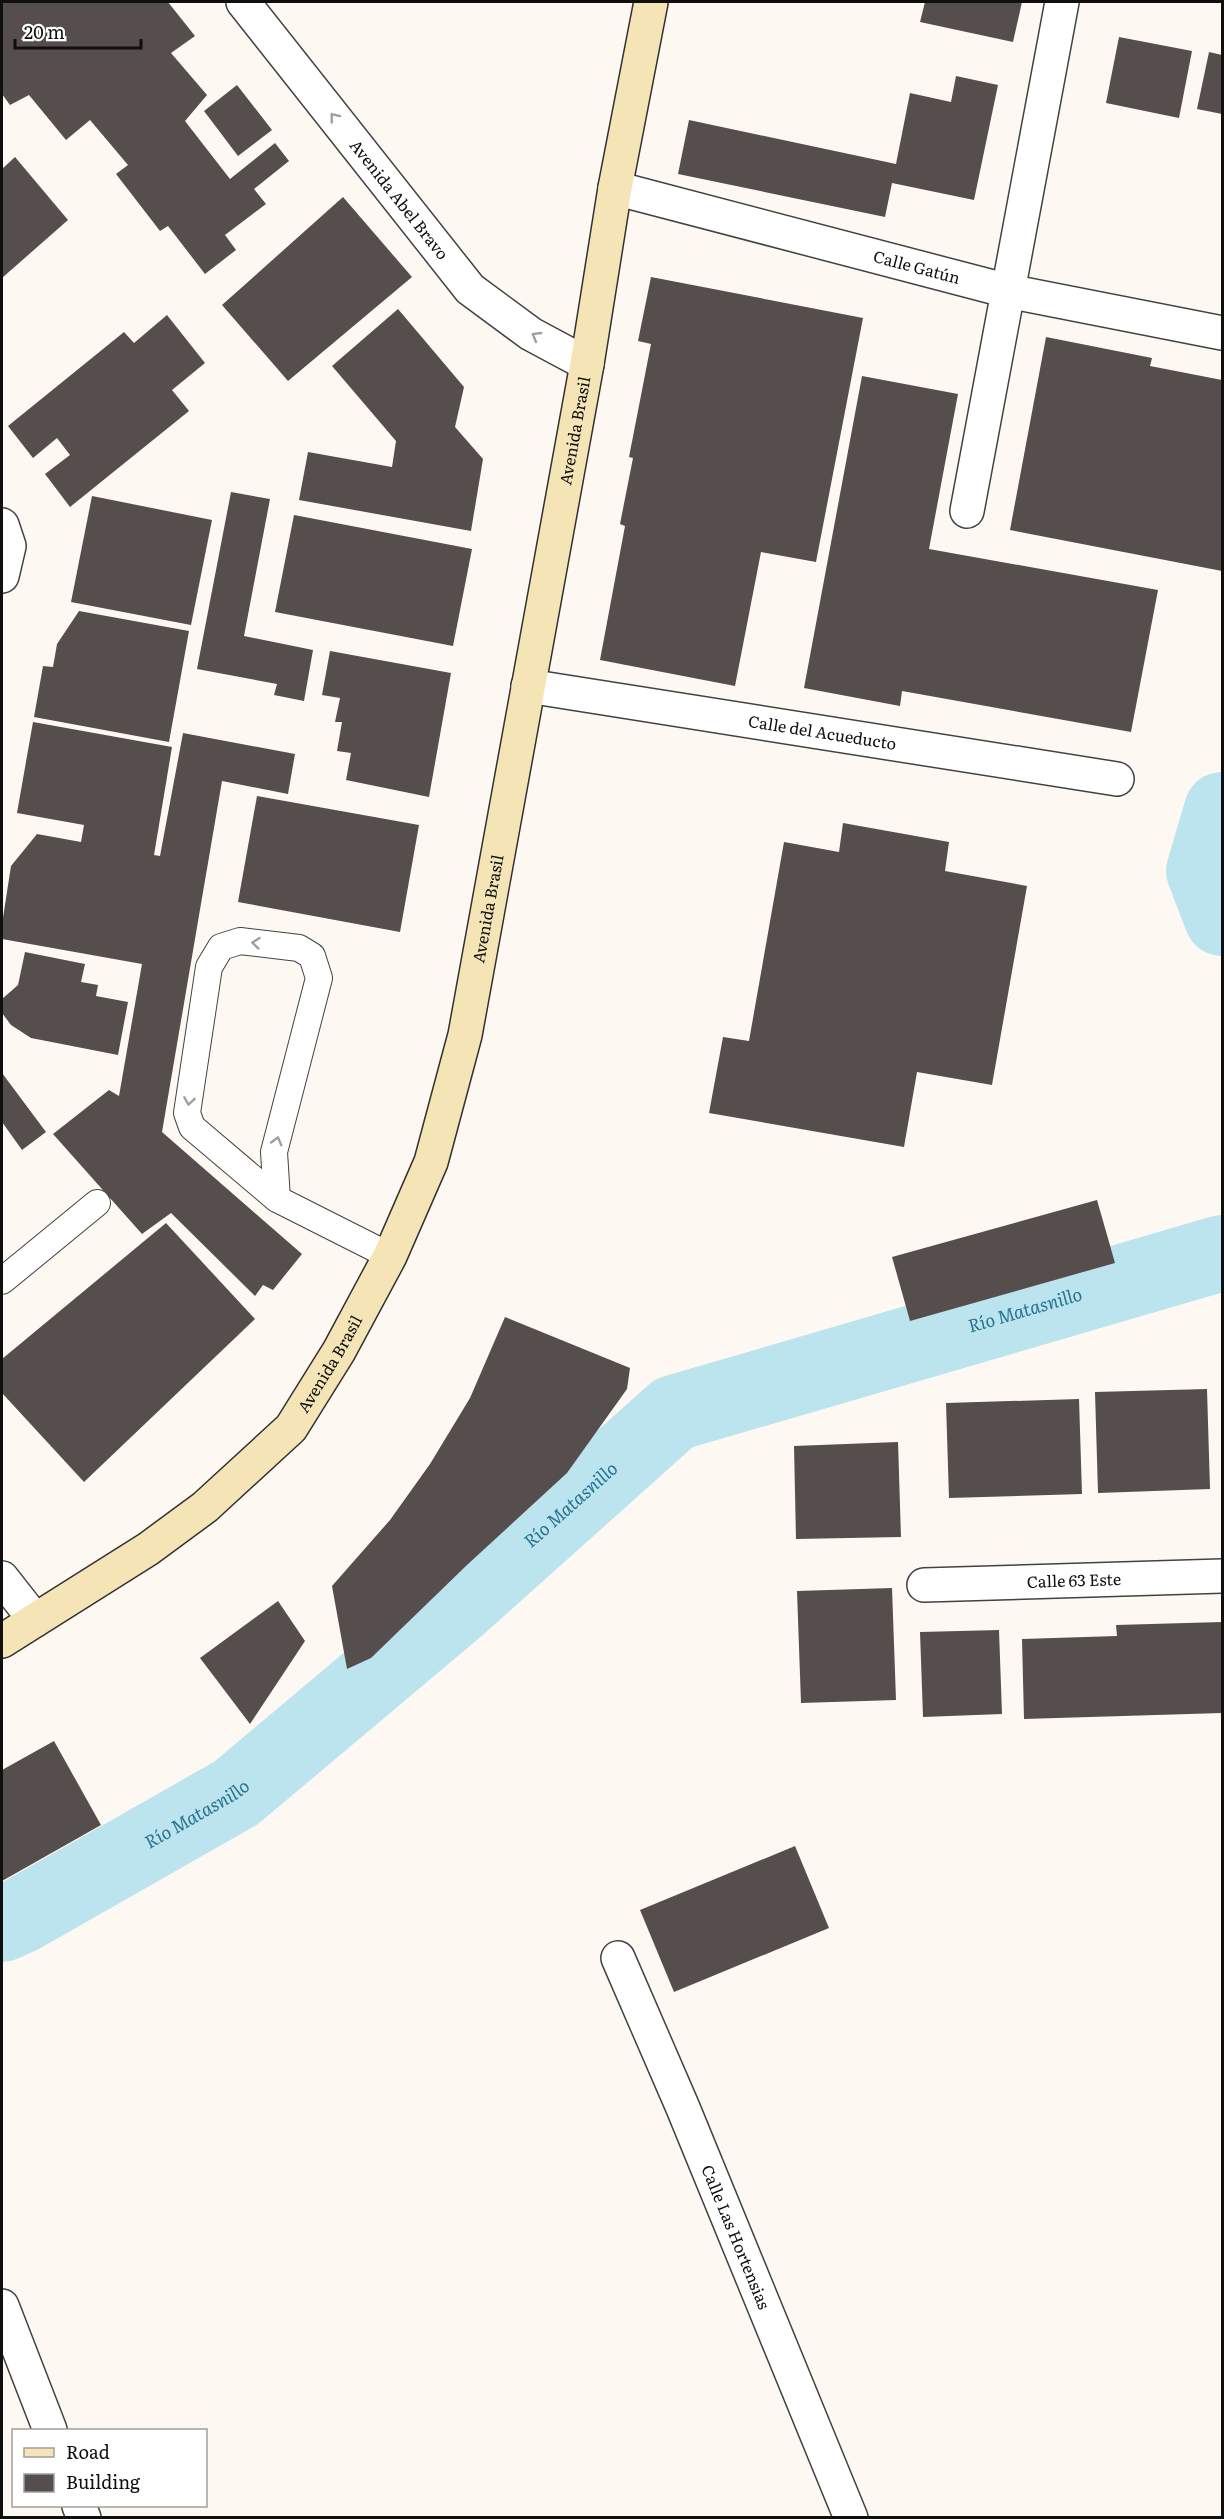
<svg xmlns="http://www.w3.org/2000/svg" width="1224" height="2519" font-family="Literata,serif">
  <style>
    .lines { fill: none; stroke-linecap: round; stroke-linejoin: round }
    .river { stroke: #bce4ef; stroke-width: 76 }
    .building { fill: #564e4c }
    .service-casing { stroke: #424242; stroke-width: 28 }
    .minor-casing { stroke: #424242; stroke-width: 36 }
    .secondary-casing { stroke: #313131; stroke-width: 36 }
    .service { stroke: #fff; stroke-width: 26 }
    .minor { stroke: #fff; stroke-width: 33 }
    .secondary { stroke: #f5e4b5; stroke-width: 33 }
    .oneway { stroke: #9f9f9f }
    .labels { text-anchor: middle; stroke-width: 6; stroke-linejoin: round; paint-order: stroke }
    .street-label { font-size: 16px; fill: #0f0f0f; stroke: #fff }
    .water-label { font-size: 18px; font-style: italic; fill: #277391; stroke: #fff }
  </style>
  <rect width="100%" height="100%" fill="#fdf9f2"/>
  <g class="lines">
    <g class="river">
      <polyline points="1222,810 1204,871 1222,918"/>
      <path id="s1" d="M2 1924 20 1916 236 1793 456 1608 674 1413 1222 1253"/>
    </g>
  </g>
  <g class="building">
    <polygon points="2,2 168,2 195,36 171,53 207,95 185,121 230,179 275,143 289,161 254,189 266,204 225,235 236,250 205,274 168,226 160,231 116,174 128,165 90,120 66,140 29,95 10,105 2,94"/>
    <polygon points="925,2 1022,2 1013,42 920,22"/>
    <polygon points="1119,37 1192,51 1179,118 1106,103"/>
    <polygon points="1209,52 1222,55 1222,114 1197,109"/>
    <polygon points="956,76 998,85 974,200 892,183 885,217 678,174 689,120 896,164 910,93 951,102"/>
    <polygon points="237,85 272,130 238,156 204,111"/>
    <polygon points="15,157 68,220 2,278 2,169"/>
    <polygon points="343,197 412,277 288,381 222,305"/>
    <polygon points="651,277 863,318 816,562 761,552 735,686 600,660 625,526 620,524 633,458 629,457 651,344 638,341"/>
    <polygon points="398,309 464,387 455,427 483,459 471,531 299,500 308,452 392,467 396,441 332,366"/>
    <polygon points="167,315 205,363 172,390 189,411 70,507 45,474 70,455 57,438 33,458 8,426 124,332 134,343"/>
    <polygon points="1046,337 1152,358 1150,366 1222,380 1222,571 1010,530"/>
    <polygon points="862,376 958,394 929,549 1158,590 1131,732 902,691 900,706 804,688"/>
    <polygon points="231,492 270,499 244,636 313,650 304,701 274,695 277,684 197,669"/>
    <polygon points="92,496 212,520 191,625 71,602"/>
    <polygon points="294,515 472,549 453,646 275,612"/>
    <polygon points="79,611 189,631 169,742 34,717 43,666 53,667 57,644"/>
    <polygon points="330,651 451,673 429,797 346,780 351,753 337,751 342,722 335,722 340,698 322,695"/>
    <polygon points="33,722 172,747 154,855 160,856 183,733 295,754 288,794 222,781 162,1132 302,1254 273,1290 263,1285 255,1296 171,1213 142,1234 53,1134 109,1090 119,1096 142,964 2,939 2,924 11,866 37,834 81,842 84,825 17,813"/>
    <polygon points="257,796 419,825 400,932 238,902"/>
    <polygon points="843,823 949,842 945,871 1027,886 992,1085 917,1072 904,1147 709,1113 723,1037 749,1041 784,842 839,852"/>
    <polygon points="25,952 85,964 81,982 98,985 96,996 128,1002 118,1055 31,1038 11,1025 2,1013 2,999 18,985"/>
    <polygon points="2,1073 46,1132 22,1150 2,1122"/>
    <polygon points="1097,1200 1115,1263 910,1321 892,1257"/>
    <polygon points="166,1223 255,1319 84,1482 2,1393 2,1359"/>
    <polygon points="505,1317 630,1368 627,1389 567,1473 467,1565 371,1658 347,1669 332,1586 390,1520 430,1464 470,1398"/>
    <polygon points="1207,1389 1210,1489 1098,1493 1095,1392"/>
    <polygon points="1079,1399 1082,1494 949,1498 946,1403"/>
    <polygon points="898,1442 901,1537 796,1539 794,1446"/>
    <polygon points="892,1588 896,1700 801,1703 797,1591"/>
    <polygon points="278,1601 305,1641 250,1724 200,1658"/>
    <polygon points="1222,1622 1222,1713 1024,1719 1022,1639 1117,1636 1116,1625"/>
    <polygon points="999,1630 1002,1714 923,1717 920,1632"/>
    <polygon points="54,1741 101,1825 2,1881 2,1770"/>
    <polygon points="795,1846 829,1928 674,1992 640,1910"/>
  </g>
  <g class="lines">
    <defs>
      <g id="service">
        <polyline points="277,1199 274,1152 319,978 312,956 299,948 240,941 221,947 209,967 187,1113 192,1127 277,1199 390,1256"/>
        <polyline points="2,1281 97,1203"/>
      </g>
      <g id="minor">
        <path id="s2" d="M243 2 470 289 531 334 587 364"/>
        <path id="s3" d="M615 188 1008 291 1222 333"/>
        <polyline points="967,511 1062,2"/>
        <polyline points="2,525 9,546 2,576"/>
        <path id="s4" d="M528 686 1117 779"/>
        <polyline points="2,1578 35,1620"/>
        <path id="s5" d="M924 1585 1222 1576"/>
        <path id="s6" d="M618 1958 683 2108 851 2518"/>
        <polyline points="2,2306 50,2430"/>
        <polyline points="79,2506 84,2518"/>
      </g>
      <g id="secondary">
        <path id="s7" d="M2 1641 148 1549 205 1507 291 1428 339 1351 390 1256 431 1162 465 1035 587 364 615 188 651 2"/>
      </g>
    </defs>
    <use href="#service" class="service-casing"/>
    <use href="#minor" class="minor-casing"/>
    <use href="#secondary" class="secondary-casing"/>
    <use href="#service" class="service"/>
    <use href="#minor" class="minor"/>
    <use href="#secondary" class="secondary"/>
  </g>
  <defs><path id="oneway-chevron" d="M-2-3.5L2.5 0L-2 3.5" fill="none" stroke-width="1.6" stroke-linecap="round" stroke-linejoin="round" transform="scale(1.5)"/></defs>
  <g class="oneway">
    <use href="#oneway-chevron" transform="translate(334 117) rotate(-128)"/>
    <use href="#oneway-chevron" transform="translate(536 336) rotate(-150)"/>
    <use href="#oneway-chevron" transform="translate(256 943) rotate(-174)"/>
    <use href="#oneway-chevron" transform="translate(189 1101) rotate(99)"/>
    <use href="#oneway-chevron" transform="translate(277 1141) rotate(-75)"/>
  </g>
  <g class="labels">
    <g class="street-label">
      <text dy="6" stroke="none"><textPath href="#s2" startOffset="252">Avenida Abel Bravo</textPath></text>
      <text dy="6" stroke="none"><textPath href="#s3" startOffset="312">Calle Gatún</textPath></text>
      <text dy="6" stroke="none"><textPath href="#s7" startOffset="1407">Avenida Brasil</textPath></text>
      <text dy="6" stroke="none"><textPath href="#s4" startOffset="298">Calle del Acueducto</textPath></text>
      <text dy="6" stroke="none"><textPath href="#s7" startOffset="921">Avenida Brasil</textPath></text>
      <text dy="6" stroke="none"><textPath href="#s7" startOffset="435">Avenida Brasil</textPath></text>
      <text dy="6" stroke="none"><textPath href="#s5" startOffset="150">Calle 63 Este</textPath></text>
      <text dy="6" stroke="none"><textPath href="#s6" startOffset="303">Calle Las Hortensias</textPath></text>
    </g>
    <g class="water-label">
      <text dy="6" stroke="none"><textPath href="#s1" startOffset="1214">Río Matasnillo</textPath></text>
      <text dy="6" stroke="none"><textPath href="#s1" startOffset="710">Río Matasnillo</textPath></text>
      <text dy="6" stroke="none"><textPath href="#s1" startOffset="224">Río Matasnillo</textPath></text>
    </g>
  </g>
  <rect width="1224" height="2519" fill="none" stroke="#0f0f0f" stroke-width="6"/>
  <rect x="12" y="2429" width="195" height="78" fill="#ffffff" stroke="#9f9f9f" stroke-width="1.5"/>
  <rect x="24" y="2448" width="30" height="9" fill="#f5e4b5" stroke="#9f9f9f" stroke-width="1.5"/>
  <text x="66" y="2459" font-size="18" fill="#0f0f0f">Road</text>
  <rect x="24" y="2474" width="30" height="18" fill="#564e4c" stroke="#9f9f9f" stroke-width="1.5"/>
  <text x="66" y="2489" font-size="18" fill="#0f0f0f">Building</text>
  <path d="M15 39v9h126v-9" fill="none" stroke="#0f0f0f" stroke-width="3"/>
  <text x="24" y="39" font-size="18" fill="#0f0f0f" stroke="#ffffff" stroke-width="4.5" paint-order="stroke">20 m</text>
</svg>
